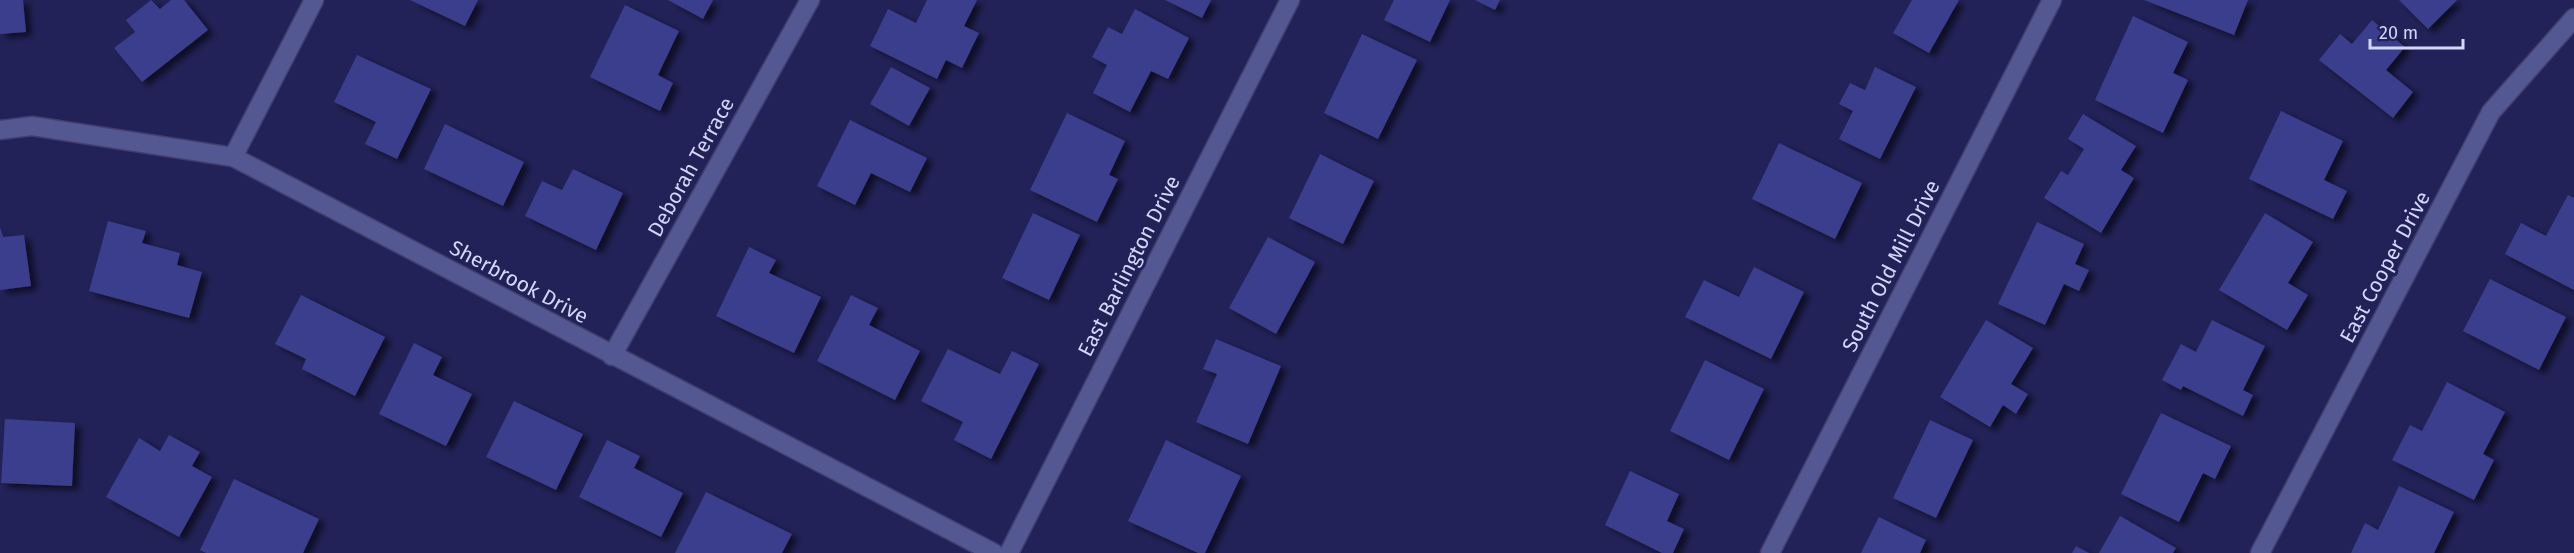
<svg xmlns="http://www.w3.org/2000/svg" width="2574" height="553" font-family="'Fira Sans',sans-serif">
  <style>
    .building { fill: #3b3c8d; filter: url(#shadow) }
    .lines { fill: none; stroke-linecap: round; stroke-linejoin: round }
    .street-casing { stroke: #413e6e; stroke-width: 21 }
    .street { stroke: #535893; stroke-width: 18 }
    .labels { text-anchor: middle; stroke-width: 6; stroke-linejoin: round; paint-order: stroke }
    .street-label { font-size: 21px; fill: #d3d9fb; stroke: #222258 }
  </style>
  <defs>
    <filter id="shadow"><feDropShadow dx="6" dy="4" stdDeviation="3" flood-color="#0009"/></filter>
  </defs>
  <rect width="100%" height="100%" fill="#222258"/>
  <g class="building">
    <polygon points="0,0 23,0 26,32 0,34"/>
    <polygon points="151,0 160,9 171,0 184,0 208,30 142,82 114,48 135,32 126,20"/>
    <polygon points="410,0 478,0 465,26"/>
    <polygon points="668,0 713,0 703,19"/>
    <polygon points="927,0 977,0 964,26 979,33 962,68 946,60 937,79 870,46 888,9 916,23"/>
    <polygon points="1165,0 1211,0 1202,18"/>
    <polygon points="1394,0 1450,0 1430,42 1384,20"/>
    <polygon points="1475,0 1500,0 1495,10"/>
    <polygon points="1912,0 1959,0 1929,53 1893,33"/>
    <polygon points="2144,0 2248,0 2234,35"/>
    <polygon points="2399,0 2457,0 2428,29"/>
    <polygon points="625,5 679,31 658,75 673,83 660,111 590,77"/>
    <polygon points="1135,9 1189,38 1168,79 1151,71 1130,112 1093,93 1107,65 1092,57 1108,27 1122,34"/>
    <polygon points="2133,16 2188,42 2173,73 2188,80 2163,133 2095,100"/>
    <polygon points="2372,20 2405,47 2386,70 2413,92 2393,118 2319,60 2340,34 2352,44"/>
    <polygon points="1362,34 1417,60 1378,139 1324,113"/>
    <polygon points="357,55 431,89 397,159 365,144 376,122 334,102"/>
    <polygon points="891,67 930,88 909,126 870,104"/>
    <polygon points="1875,67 1916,87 1880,159 1839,139 1853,111 1839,104 1850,83 1865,90"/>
    <polygon points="2281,111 2343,141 2324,180 2347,191 2333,219 2249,179"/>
    <polygon points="1067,113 1125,141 1109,175 1118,179 1097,222 1030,190"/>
    <polygon points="2083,114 2136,146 2121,170 2134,178 2101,233 2044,198 2061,171 2068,175 2084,149 2068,139"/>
    <polygon points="850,120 927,158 910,192 871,173 855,205 817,186"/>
    <polygon points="445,124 524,162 503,206 424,169"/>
    <polygon points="1779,143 1862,183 1835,239 1752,199"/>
    <polygon points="1320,154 1374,181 1343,244 1289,218"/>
    <polygon points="573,169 623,193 596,250 525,216 542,181 562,190"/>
    <polygon points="2568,195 2574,198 2574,290 2505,254 2521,223 2546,236"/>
    <polygon points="1033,213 1080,235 1049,300 1002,278"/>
    <polygon points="2265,213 2313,242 2288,283 2308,295 2287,330 2219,290"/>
    <polygon points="108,221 146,231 142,243 180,253 177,265 202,272 189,318 89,291"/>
    <polygon points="2037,222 2084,244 2075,264 2089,270 2079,291 2064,284 2045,325 1998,304"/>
    <polygon points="0,227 3,237 24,235 31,286 0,290"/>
    <polygon points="1268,237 1315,262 1276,334 1229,308"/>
    <polygon points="749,247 776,260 769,273 821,297 794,353 716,316"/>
    <polygon points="1754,267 1804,292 1771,359 1685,317 1704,280 1739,297"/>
    <polygon points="2490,279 2566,317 2539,370 2463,331"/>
    <polygon points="301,295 385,337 355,396 302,369 306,359 275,344"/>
    <polygon points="851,295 878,308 869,325 920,351 895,400 817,361"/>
    <polygon points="1986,320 2033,348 2011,384 2028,394 2016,414 2003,405 1990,427 1940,397"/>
    <polygon points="2212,320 2265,346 2243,390 2253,395 2243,416 2183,386 2181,390 2162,380 2181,344 2196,352"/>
    <polygon points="1216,339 1281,366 1248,444 1196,422 1217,374 1203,369"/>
    <polygon points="414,343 442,357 433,375 472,394 446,446 379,414"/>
    <polygon points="948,349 1000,374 1012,351 1039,364 991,459 954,440 963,422 921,401"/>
    <polygon points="1705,360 1764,389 1729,460 1670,431"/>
    <polygon points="2447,382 2505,412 2483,454 2494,460 2474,500 2392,460 2410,425 2422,431"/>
    <polygon points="514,401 583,434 556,490 486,457"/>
    <polygon points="2161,413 2231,446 2215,479 2203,473 2179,522 2121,494"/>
    <polygon points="5,419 75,423 72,486 1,483"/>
    <polygon points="1930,420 1973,440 1936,518 1893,498"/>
    <polygon points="169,435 200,452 192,466 212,477 179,537 106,497 139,438 160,451"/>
    <polygon points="607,440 640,456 634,468 683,493 661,537 579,497"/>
    <polygon points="1166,440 1241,476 1205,553 1198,553 1128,521"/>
    <polygon points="1630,471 1679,494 1667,521 1684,529 1673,553 1662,553 1605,525"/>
    <polygon points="234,479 319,519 303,553 206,553 200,550"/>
    <polygon points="2399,486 2454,512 2434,553 2351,553 2365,523 2378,530"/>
    <polygon points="706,492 792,534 782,553 675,553"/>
    <polygon points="2120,516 2176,548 2173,553 2099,553"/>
    <polygon points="1879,517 1926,540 1920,553 1861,553"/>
    <polygon points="2076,546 2089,553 2072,553"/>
  </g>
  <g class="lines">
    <defs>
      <g id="street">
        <polyline points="0,130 32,126 233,157 994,553"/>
        <polyline points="233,157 314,0"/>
        <polyline points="612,356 810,0"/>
        <polyline points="1009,553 1290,0"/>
        <polyline points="1770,553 2052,0"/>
        <polyline points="2260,553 2491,112 2574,18"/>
      </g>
    </defs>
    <use href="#street" class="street-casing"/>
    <use href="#street" class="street"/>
  </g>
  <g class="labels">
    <g class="street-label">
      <text transform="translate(691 167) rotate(-61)" y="7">Deborah Terrace</text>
      <text transform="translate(1129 266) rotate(-63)" y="7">East Barlington Drive</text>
      <text transform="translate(1891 266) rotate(-63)" y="7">South Old Mill Drive</text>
      <text transform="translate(2385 267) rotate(-62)" y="7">East Cooper Drive</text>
      <text transform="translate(519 282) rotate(28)" y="7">Sherbrook Drive</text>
    </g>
  </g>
  <path d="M2370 39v9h93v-9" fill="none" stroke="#d3d9fb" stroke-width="3"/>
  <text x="2379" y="39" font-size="18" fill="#d3d9fb" stroke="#222258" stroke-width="4.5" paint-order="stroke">20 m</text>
</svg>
